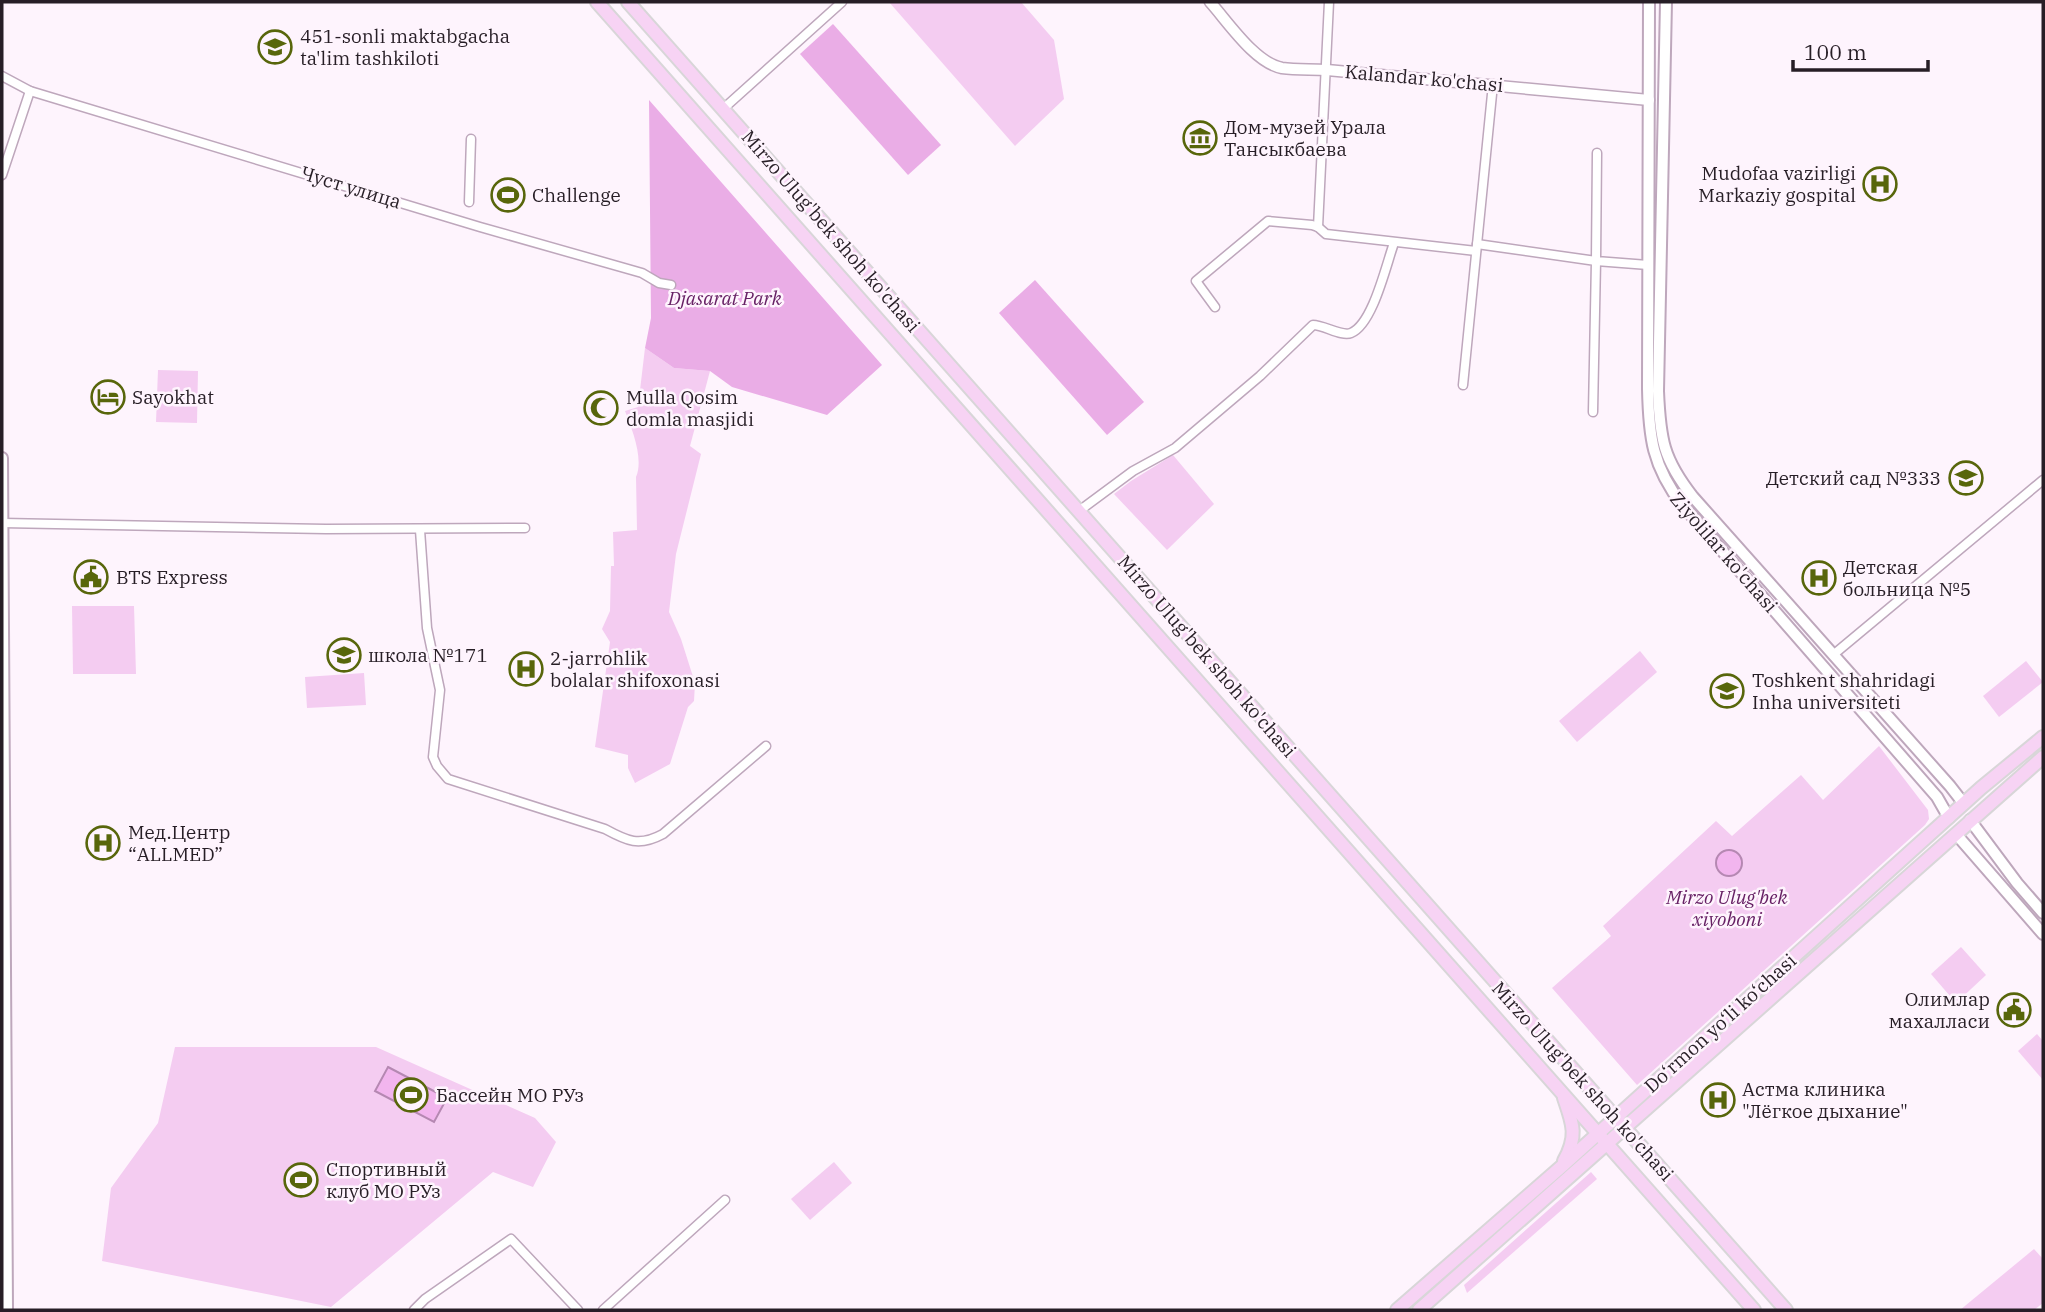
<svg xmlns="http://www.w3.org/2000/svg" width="2045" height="1312" font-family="'IBM Plex Serif',serif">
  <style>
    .green { fill: #f4ccf1 }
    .forest { fill: #eaade6 }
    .water { fill: #f2b5ee; stroke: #b588b2; stroke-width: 2 }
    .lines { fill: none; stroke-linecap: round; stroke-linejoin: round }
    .minor-casing { stroke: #bea7bc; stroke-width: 11 }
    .tertiary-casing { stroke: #bea7bc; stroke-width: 13 }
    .secondary-casing { stroke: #bea7bc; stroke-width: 14 }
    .primary-casing { stroke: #d8d6d8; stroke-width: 16 }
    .minor { stroke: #fff; stroke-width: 8 }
    .tertiary { stroke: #fff; stroke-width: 10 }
    .secondary { stroke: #fff; stroke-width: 10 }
    .primary { stroke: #f7d3f4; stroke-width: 12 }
    .labels { text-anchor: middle; stroke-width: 5; stroke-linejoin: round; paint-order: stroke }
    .poi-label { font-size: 19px; fill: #271e26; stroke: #fef4fd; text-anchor: start }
    .street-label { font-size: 19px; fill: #271e26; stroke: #fef4fd }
    .park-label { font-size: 19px; font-style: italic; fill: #672165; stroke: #fef4fd }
  </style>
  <rect width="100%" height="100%" fill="#fef4fd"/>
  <g class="green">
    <polygon points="889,2 1021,2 1054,40 1064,99 1015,146"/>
    <path d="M645 348 674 368 710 371 690 446 701 454 676 554 669 612 681 639 695 683 694 701 688 707 670 764 635 783 628 768V755L595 747 610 642 602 629 610 611 611 566H614L613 532 637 530 636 477C644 459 632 429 625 411L638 407Z"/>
    <polygon points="158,370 198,371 197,423 156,422"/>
    <polygon points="1173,455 1214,504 1167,550 1114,494 1131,481"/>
    <polygon points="72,606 134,606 136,674 73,674"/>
    <polygon points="1640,651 1657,672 1577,742 1559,721"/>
    <polygon points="2026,661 2043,682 1999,717 1983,696"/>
    <polygon points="364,673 366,705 307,708 305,677"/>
    <polygon points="1879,746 1928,810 1929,819 1925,825 1637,1085 1552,988 1611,936 1603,926 1716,821 1732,836 1801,775 1823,800"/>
    <polygon points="1961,947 1986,975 1956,1003 1931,974"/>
    <polygon points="2037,1034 2043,1041 2043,1080 2018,1051"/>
    <polygon points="175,1047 376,1047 535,1118 556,1142 533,1187 493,1172 331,1307 102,1261 111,1188 158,1123"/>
    <polygon points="834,1162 852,1183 810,1220 791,1199"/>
    <polygon points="1591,1172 1597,1179 1467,1293 1464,1285"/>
    <polygon points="2034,1249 2043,1259 2043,1303 2034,1310 1960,1310"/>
  </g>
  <g class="forest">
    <polygon points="833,24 941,145 908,175 800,54"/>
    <polygon points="649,100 882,365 827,415 732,387 710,371 674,368 645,348 651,318"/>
    <polygon points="1035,280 1144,402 1107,435 999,313"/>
  </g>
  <g class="water">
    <circle cx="1729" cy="863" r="13"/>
    <polygon points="388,1067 447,1098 434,1122 375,1091"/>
  </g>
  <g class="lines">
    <defs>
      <g id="minor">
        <polyline points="2,76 30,91 480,227 642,273 659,283 671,285"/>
        <polyline points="723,109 842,2"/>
        <polyline points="1597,153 1596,261 1648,265"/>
        <polyline points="2,175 30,91"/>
        <polyline points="469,202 471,139"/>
        <polyline points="1318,227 1329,2"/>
        <polyline points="1477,244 1596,261 1593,412"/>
        <polyline points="1215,307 1196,281 1268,221 1312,225 1318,227 1326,234 1476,251"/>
        <polyline points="1463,385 1493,84"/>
        <path d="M1079 511 1133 471 1175 448 1260 376 1313 325C1324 325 1342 337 1351 333 1373 324 1386 265 1394 243"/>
        <polyline points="2,523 326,529 525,528"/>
        <path d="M420 530 427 628 440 690 433 757 437 766 448 779 605 829C627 841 639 847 663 834L766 746"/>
        <polyline points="1833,655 2043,480"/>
        <polyline points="414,1310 425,1299 511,1239 578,1310"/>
        <polyline points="603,1310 725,1200"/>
      </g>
      <path id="tertiary" d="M1210 2C1228 22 1255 63 1282 68 1296 70 1312 69 1327 70L1649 100"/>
      <g id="secondary">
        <path d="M1649 2 1648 389C1649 437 1652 466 1683 506L1937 797 1949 818"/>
        <path d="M1666 2 1658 391C1660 439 1663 459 1693 497L1950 786 1964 804"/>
        <polyline points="2,458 7,1310"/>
        <polyline points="1970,820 2017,883 2043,913"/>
        <polyline points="1956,834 2043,934"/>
      </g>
      <g id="primary">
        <polyline points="597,2 1754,1310"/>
        <polyline points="628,2 1786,1310"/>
        <path d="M1564 1098C1573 1124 1578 1136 1564 1161"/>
        <polyline points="1397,1310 1561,1167 1981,788 2043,737"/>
        <polyline points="1419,1310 2043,757"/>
      </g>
    </defs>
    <use href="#minor" class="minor-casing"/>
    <use href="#tertiary" class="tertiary-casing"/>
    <use href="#secondary" class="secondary-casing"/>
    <use href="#primary" class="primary-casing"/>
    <use href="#minor" class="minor"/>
    <use href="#tertiary" class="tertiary"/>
    <use href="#secondary" class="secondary"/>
    <use href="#primary" class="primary"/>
  </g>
  <defs>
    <symbol id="school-ring" viewBox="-11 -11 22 22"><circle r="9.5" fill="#fef4fd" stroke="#58660b" stroke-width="1.5"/><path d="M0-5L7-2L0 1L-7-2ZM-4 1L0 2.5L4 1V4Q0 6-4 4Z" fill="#58660b"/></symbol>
    <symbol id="museum-ring" viewBox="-11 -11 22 22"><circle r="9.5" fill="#fef4fd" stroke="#58660b" stroke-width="1.5"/><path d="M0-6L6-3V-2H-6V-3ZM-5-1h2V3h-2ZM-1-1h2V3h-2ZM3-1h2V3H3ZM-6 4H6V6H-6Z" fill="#58660b"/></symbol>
    <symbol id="hospital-ring" viewBox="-11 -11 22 22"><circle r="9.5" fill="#fef4fd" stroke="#58660b" stroke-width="1.5"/><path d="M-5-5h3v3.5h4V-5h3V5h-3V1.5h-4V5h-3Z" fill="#58660b"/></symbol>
    <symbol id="stadium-ring" viewBox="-11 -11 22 22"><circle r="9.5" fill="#fef4fd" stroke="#58660b" stroke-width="1.5"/><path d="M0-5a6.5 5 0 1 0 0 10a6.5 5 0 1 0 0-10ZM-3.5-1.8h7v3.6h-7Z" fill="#58660b"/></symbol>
    <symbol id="hotel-ring" viewBox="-11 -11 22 22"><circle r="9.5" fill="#fef4fd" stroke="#58660b" stroke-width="1.5"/><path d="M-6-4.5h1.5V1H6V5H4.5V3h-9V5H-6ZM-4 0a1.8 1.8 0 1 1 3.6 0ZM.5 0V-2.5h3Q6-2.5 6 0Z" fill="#58660b"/></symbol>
    <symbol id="mosque-ring" viewBox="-11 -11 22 22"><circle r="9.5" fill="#fef4fd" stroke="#58660b" stroke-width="1.5"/><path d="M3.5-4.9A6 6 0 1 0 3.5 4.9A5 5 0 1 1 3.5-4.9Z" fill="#58660b"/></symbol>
    <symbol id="civic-ring" viewBox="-11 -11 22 22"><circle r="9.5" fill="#fef4fd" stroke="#58660b" stroke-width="1.5"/><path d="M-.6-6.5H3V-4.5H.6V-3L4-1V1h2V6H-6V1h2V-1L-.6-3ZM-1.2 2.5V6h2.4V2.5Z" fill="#58660b"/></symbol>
    <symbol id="university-ring" viewBox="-11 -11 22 22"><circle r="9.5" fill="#fef4fd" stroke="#58660b" stroke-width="1.5"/><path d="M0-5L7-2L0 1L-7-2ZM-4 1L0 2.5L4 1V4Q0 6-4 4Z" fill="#58660b"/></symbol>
  </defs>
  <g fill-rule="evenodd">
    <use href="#school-ring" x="256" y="28" width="38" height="38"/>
    <use href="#museum-ring" x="1181" y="119" width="38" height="38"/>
    <use href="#hospital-ring" x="1861" y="165" width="38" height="38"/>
    <use href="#stadium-ring" x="489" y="176" width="38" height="38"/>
    <use href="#hotel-ring" x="89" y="378" width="38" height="38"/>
    <use href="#mosque-ring" x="582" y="389" width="38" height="38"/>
    <use href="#school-ring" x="1947" y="459" width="38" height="38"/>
    <use href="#civic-ring" x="72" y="558" width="38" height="38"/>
    <use href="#hospital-ring" x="1800" y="559" width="38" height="38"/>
    <use href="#school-ring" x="325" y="636" width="38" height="38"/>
    <use href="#hospital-ring" x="507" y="650" width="38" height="38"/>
    <use href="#university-ring" x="1708" y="672" width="38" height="38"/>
    <use href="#hospital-ring" x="84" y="824" width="38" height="38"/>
    <use href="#civic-ring" x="1995" y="991" width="38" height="38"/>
    <use href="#stadium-ring" x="392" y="1076" width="38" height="38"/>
    <use href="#hospital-ring" x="1699" y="1081" width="38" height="38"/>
    <use href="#stadium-ring" x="282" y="1161" width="38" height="38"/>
  </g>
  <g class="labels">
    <g class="poi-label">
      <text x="300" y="43">451-sonli maktabgacha<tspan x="300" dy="22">ta'lim tashkiloti</tspan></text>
      <text x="1224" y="134">Дом-музей Урала<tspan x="1224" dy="22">Тансыкбаева</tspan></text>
      <text x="1856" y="180" text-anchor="end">Mudofaa vazirligi<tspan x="1856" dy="22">Markaziy gospital</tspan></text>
      <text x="532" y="202">Challenge</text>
      <text x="132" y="404">Sayokhat</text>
      <text x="626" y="404">Mulla Qosim<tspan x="626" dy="22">domla masjidi</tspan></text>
      <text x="1941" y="485" text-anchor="end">Детский сад №333</text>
      <text x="1843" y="574">Детская<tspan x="1843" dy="22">больница №5</tspan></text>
      <text x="116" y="584">BTS Express</text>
      <text x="368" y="662">школа №171</text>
      <text x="550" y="665">2-jarrohlik<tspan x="550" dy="22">bolalar shifoxonasi</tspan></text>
      <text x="1752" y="687">Toshkent shahridagi<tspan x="1752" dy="22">Inha universiteti</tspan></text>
      <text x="128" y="839">Мед.Центр<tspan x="128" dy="22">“ALLMED”</tspan></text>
      <text x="1990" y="1006" text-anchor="end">Олимлар<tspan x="1990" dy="22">махалласи</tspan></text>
      <text x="1742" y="1096">Астма клиника<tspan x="1742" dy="22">"Лёгкое дыхание"</tspan></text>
      <text x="436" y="1102">Бассейн МО РУз</text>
      <text x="326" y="1176">Спортивный<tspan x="326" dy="22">клуб МО РУз</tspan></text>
    </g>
    <g class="street-label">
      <text transform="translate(1424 78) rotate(5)" y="7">Kalandar ko'chasi</text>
      <text transform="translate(351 187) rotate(17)" y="7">Чуст улица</text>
      <text transform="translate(831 231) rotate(49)" y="7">Mirzo Ulug'bek shoh ko'chasi</text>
      <text transform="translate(1724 552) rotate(49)" y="7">Ziyolilar ko'chasi</text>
      <text transform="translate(1207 656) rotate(49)" y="7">Mirzo Ulug'bek shoh ko'chasi</text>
      <text transform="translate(1720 1023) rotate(-42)" y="7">Do‘rmon yo‘li ko‘chasi</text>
      <text transform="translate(1583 1081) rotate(48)" y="7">Mirzo Ulug'bek shoh ko'chasi</text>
    </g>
    <g class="park-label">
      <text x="725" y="305">Djasarat Park</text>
      <text x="1727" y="904">Mirzo Ulug'bek<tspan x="1727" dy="22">xiyoboni</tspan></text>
    </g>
  </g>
  <rect width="2045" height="1312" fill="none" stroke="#271e26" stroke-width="7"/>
  <path d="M1793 60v10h135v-10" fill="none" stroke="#271e26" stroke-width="3.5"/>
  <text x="1804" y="60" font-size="21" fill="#271e26" stroke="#fef4fd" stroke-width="5" paint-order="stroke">100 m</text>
</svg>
